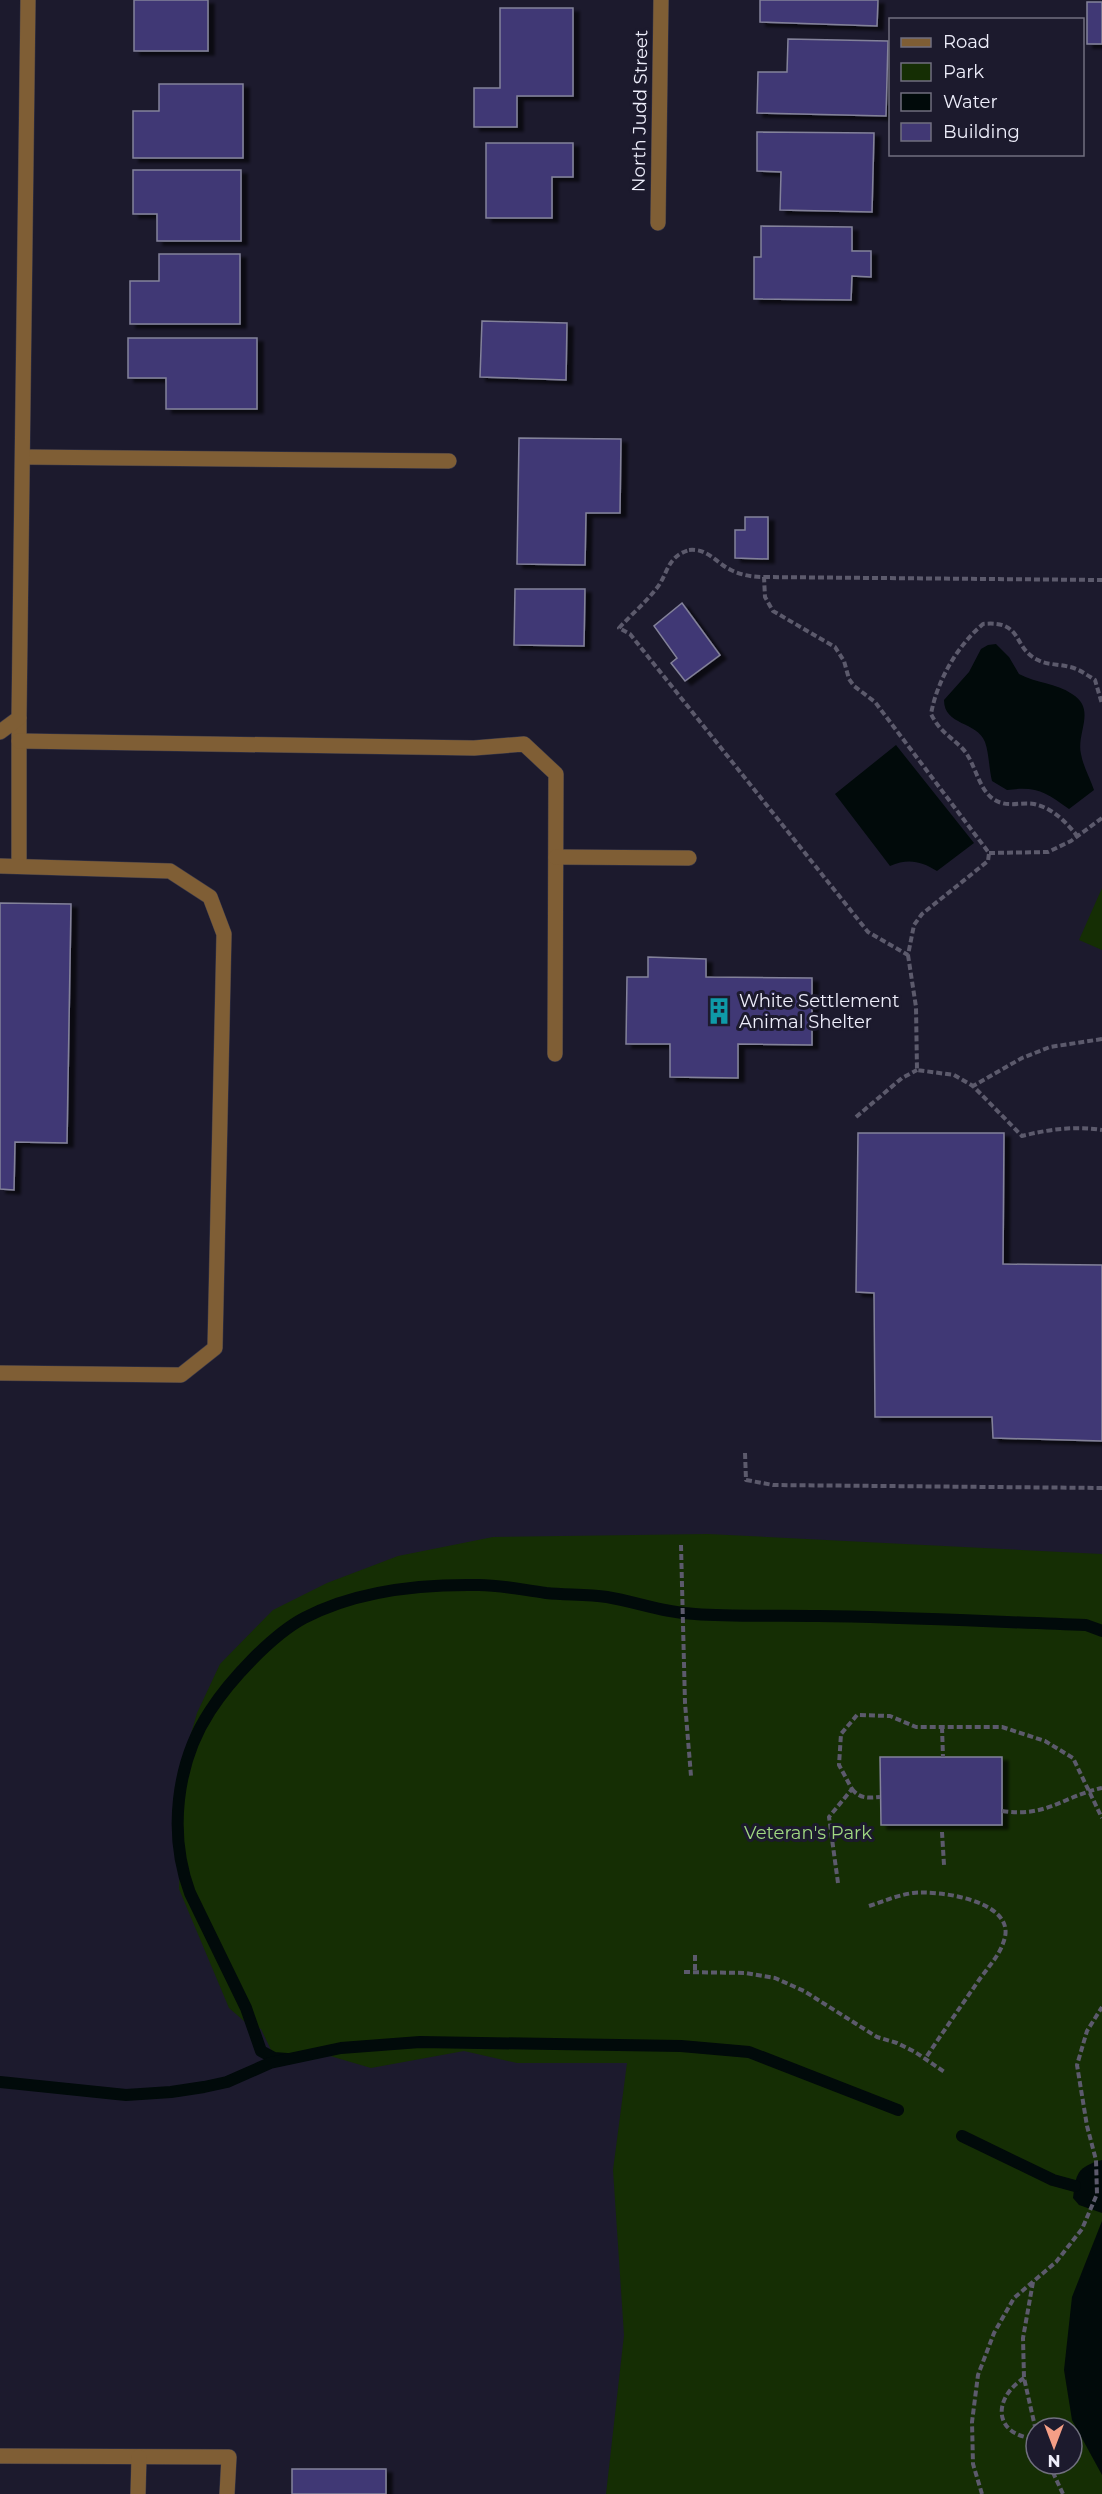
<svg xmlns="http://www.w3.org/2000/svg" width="1102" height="2494" font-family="Montserrat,sans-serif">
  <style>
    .green { fill: #152e04; fill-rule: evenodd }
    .water { fill: #010a0a }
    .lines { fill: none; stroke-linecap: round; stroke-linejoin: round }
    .stream { stroke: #010a0a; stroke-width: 12 }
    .building { fill: #413874; stroke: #83829a; stroke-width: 1.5; filter: url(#shadow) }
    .service-casing { stroke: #39384a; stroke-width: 16 }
    .minor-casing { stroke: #39384a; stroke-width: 16 }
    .path { stroke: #5c5a6c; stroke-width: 4; stroke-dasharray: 6 3; stroke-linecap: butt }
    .service { stroke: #7f5e35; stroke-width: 15 }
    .minor { stroke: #7f5e35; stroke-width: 15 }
    .labels { text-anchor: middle; stroke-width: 6; stroke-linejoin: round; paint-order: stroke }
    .street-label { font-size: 18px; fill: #eeeefb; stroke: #1c1a2d }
    .poi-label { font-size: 18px; fill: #eeeefb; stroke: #1c1a2d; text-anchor: start }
    .park-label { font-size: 18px; fill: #a0d882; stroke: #1c1a2d }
  </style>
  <defs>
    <filter id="shadow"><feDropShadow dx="6" dy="4" stdDeviation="1.5" flood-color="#0009"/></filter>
  </defs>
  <rect width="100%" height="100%" fill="#1c1a2d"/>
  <g class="green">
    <polygon points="1102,888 1102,950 1079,940"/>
    <path d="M708 1534 1102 1554V2494H606L624 2335 613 2170 627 2063H517L464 2051 371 2068 320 2053 274 2056 261 2029 244 2021 229 2008 179 1889 182 1765 197 1713 220 1664 273 1610 327 1583 398 1556 493 1537ZM1036 2428H1072V2464H1036Z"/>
  </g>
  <g class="water">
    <path d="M996 644 1009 657 1019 674C1036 683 1056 683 1072 694 1097 709 1076 733 1081 754 1083 766 1090 778 1094 790L1069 809C1045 792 1037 786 1007 790L992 781C989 769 989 753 985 742 977 721 944 726 944 700L969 672 981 649 988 645Z"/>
    <path d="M896 745 974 843 937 871C921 861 908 858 890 866L835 794Z"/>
    <path d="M1102 2160V2213L1079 2205 1073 2198C1076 2173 1077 2167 1102 2160Z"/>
    <polygon points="1102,2221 1102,2475 1072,2420 1064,2370 1072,2297"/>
  </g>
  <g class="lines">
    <g class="stream">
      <path d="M287 2059 274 2058 261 2051 246 2008 190 1893C168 1834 176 1763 210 1711 230 1680 272 1635 304 1618 355 1591 422 1584 479 1585 501 1585 523 1590 546 1593 566 1595 587 1594 607 1597 637 1602 664 1613 695 1614 735 1617 777 1615 818 1616 907 1617 996 1622 1086 1625L1102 1631"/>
      <polyline points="0,2082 126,2095 171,2092 204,2087 227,2082 270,2063 341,2048 420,2042 681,2046 749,2052 898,2110"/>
      <polyline points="962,2136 1053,2180 1075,2186"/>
    </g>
  </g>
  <g class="building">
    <rect x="134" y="0" width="74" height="51"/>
    <polygon points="760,0 878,0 877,26 760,22"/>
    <rect x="1087" y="2" width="15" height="42"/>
    <polygon points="500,8 573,8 573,96 517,96 517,127 474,127 474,88 500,88"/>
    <polygon points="788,39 888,41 886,116 757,113 758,72 787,72"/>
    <polygon points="159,84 243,84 243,158 133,158 133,111 159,111"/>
    <polygon points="757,132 874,133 872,212 780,210 781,172 757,171"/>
    <polygon points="486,143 573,143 573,177 552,177 552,218 486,218"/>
    <polygon points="133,170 241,170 241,241 157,241 157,214 133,214"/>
    <polygon points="761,226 852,227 852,251 871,251 871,277 852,276 851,300 754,299 754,257 761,257"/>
    <polygon points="159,254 240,254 240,324 130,324 130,281 159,281"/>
    <polygon points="482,321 567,323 566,380 480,377"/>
    <polygon points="128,338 257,338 257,409 166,409 166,378 128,378"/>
    <polygon points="519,438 621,439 620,513 586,513 585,565 517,564"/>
    <polygon points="745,517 768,517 768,559 735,558 735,530 745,530"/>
    <polygon points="515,589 585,589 584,646 514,645"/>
    <polygon points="682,603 720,655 685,681 671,663 677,658 654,626"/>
    <polygon points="0,903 71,904 67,1143 15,1142 14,1190 0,1189"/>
    <polygon points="648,957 706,959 706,977 812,978 812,1045 738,1044 738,1078 670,1077 670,1044 626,1044 627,977 648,977"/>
    <polygon points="858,1133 1004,1133 1003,1264 1102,1265 1102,1441 993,1438 992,1417 875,1417 874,1293 856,1292"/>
    <polygon points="880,1757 1002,1757 1002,1825 881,1825"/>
    <rect x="292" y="2469" width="94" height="25"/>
  </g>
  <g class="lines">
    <defs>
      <g id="service">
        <polyline points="24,457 449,461"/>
        <polyline points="19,718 19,866"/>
        <polyline points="19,741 474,748 524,744 556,774 555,1054"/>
        <polyline points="556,857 689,858"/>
        <polyline points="0,866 170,871 210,897 224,934 215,1348 181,1375 0,1373"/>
        <polyline points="0,2456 229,2457 227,2494"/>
        <polyline points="138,2494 139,2457"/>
      </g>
      <g id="minor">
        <polyline points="658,223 661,0"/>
        <polyline points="0,732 19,718 28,0"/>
      </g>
    </defs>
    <use href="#service" class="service-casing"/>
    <use href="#minor" class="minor-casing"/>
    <g class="path">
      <path d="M689 550C708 548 716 563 731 570 741 575 752 577 764 577L765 597 773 611 835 647 844 661 849 679 854 686 875 702 989 853 988 861 922 914 914 925 908 955 868 932 630 634 619 628C631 615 645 603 656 589 668 575 666 557 689 550Z"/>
      <polyline points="764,577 1102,580"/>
      <path d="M1078 837C1067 823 1053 808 1034 804 1024 802 1012 806 1002 803 978 797 977 763 962 748 949 735 940 732 931 714 937 681 957 646 983 624 1024 620 1012 648 1038 660 1047 665 1059 664 1070 667 1079 669 1087 675 1095 680L1102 704"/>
      <polyline points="989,853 1048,852 1071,841 1102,818"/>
      <polyline points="908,955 916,1007 917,1070 954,1075 973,1086"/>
      <path d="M1102 1039 1050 1047 1022 1058 973 1086 1022 1136C1050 1129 1074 1126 1102 1130"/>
      <polyline points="856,1117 902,1078 917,1070"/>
      <polyline points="745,1453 746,1480 773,1485 1102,1488"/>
      <polyline points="681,1545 685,1703 691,1776"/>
      <polyline points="942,1727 943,1757"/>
      <path d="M852 1789C860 1799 868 1798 880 1797"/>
      <path d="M1002 1811C1046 1818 1064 1796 1102 1788"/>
      <polyline points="942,1832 944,1865"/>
      <polyline points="838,1883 829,1817 852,1789 839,1765 841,1734 857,1715 890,1716 916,1727 1002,1727 1045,1741 1073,1758 1102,1818"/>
      <path d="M869 1906C884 1901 898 1895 913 1893 937 1890 1013 1900 1005 1937 1001 1954 989 1966 979 1980 961 2006 943 2032 925 2059"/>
      <polyline points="695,1955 695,1972"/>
      <polyline points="684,1972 746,1973 775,1978 804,1991 877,2037 897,2043 915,2052 946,2073"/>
      <polyline points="1033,2282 1023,2338 1024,2378 1036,2431"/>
      <path d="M1024 2378C992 2399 993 2435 1036 2439"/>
      <polyline points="1049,2464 1063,2494"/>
      <polyline points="982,2494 973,2464 972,2422 978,2375 994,2333 1014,2298 1056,2262 1082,2229 1097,2194 1096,2160 1087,2126 1077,2065 1087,2031 1102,2007"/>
    </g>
    <use href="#service" class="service"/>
    <use href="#minor" class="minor"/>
  </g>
  <defs>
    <symbol id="building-bare" viewBox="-9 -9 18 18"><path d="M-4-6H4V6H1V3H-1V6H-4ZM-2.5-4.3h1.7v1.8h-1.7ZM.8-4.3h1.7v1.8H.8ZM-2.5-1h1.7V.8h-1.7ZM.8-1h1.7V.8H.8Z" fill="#0f9aa8" stroke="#1c1a2d" stroke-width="2.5" paint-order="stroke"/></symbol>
  </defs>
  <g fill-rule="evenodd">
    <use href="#building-bare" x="700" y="992" width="38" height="38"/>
  </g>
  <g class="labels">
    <g class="street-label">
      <text transform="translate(640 111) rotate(-89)" y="6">North Judd Street</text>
    </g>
    <g class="poi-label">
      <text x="739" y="1007">White Settlement<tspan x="739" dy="21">Animal Shelter</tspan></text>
    </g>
    <g class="park-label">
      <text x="808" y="1839">Veteran's Park</text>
    </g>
  </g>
  <rect x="889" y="18" width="195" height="138" fill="#1c1a2d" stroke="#706f7f" stroke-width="1.5"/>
  <rect x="901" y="38" width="30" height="9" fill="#7f5e35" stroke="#706f7f" stroke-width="1.5"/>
  <text x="943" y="48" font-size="18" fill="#eeeefb">Road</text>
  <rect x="901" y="63" width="30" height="18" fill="#152e04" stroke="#706f7f" stroke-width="1.5"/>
  <text x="943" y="78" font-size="18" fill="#eeeefb">Park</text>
  <rect x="901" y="93" width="30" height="18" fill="#010a0a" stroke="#706f7f" stroke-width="1.5"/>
  <text x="943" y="108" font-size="18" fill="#eeeefb">Water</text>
  <rect x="901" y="123" width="30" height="18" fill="#413874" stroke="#706f7f" stroke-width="1.5"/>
  <text x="943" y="138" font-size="18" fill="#eeeefb">Building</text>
  <g transform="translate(1054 2446) rotate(180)"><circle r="28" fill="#1c1a2d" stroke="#706f7f" stroke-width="1.5"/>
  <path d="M0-4.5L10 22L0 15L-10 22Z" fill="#f49e86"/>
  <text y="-9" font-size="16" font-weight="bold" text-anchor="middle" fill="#eeeefb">N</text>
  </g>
</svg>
